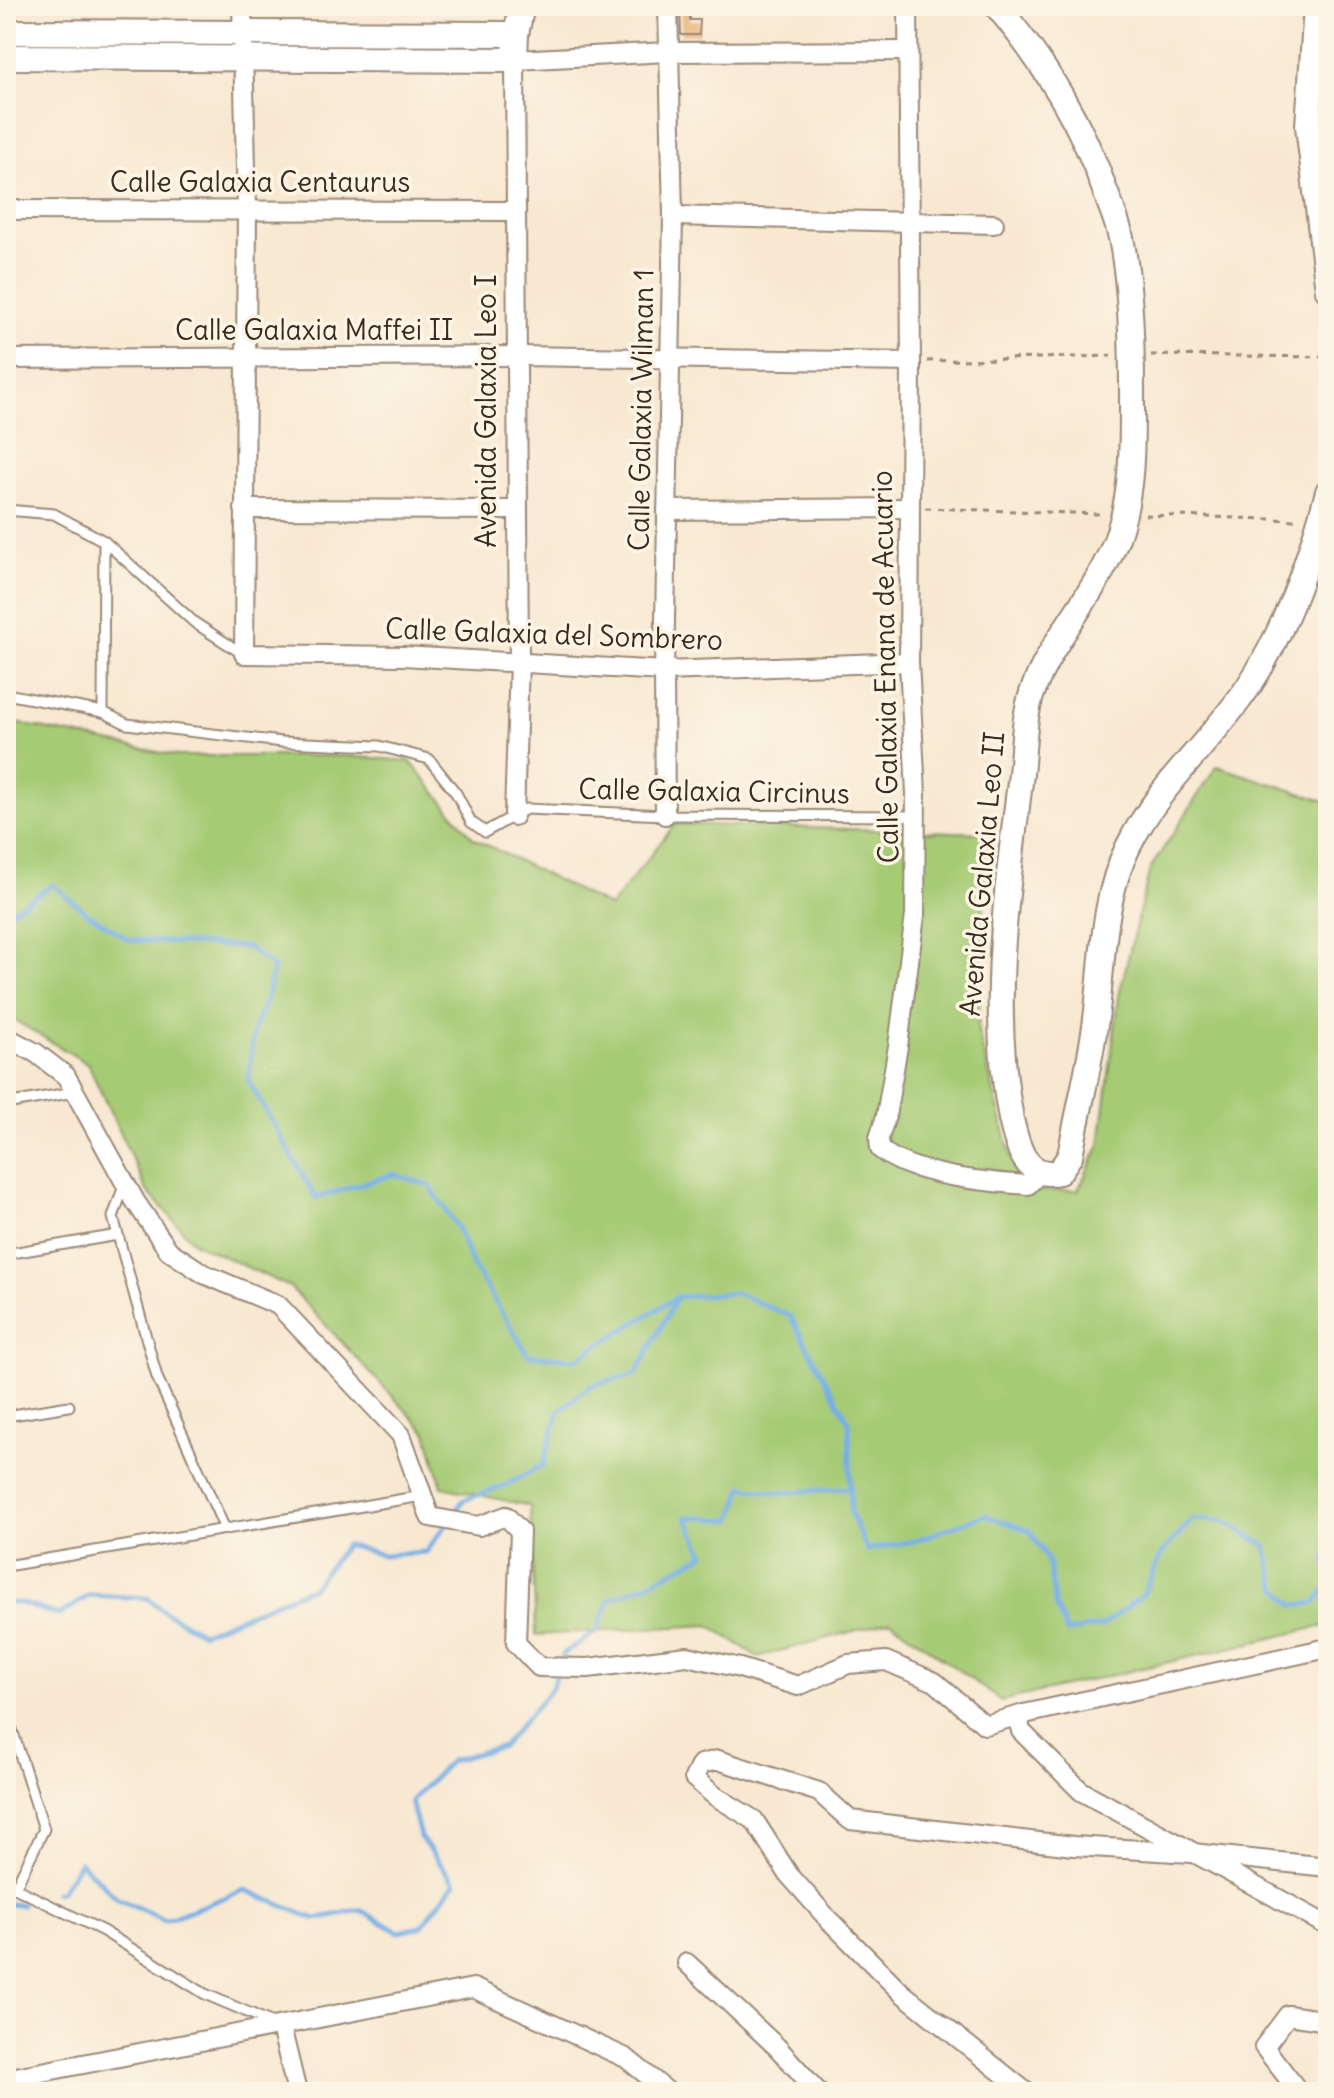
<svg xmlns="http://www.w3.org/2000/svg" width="1334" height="2098" font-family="Delius,sans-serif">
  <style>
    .green { fill: #a6cb75; stroke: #707a4a; stroke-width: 2 }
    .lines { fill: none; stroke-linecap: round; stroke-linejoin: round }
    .stream { stroke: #74afe5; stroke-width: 5 }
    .building { fill: #e6ac6b }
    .service-casing { stroke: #9a8978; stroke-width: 13 }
    .minor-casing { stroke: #9a8978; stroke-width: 22 }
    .tertiary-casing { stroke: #9a8978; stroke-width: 28 }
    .path { stroke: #9a8978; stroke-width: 3; stroke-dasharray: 6 6; stroke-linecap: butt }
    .service { stroke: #fff; stroke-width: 9 }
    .minor { stroke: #fff; stroke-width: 18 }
    .tertiary { stroke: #fff; stroke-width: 24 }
    .labels { text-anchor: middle; stroke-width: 7; stroke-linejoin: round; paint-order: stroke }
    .street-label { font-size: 28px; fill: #3b2a1e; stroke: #fcf5e5 }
  </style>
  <rect width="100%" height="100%" fill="#fcf5e5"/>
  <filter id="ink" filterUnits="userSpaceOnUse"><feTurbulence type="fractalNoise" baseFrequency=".0125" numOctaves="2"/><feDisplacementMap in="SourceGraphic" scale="16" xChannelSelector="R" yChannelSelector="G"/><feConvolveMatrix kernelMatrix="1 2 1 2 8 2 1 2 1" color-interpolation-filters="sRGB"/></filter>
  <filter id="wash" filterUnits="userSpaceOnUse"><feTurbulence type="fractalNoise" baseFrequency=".006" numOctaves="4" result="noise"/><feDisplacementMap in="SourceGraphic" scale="32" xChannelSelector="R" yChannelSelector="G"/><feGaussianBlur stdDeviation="1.8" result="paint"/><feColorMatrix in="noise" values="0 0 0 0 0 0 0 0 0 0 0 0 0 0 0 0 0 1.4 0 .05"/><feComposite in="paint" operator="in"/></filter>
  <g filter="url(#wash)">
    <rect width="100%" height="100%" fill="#f8e8d1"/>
    <polygon class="green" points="6,721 177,756 345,756 410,761 473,838 610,907 675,824 987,833 978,1032 1012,1160 1029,1191 1078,1190 1100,1145 1119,995 1150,869 1217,766 1328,802 1328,1625 1001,1701 891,1621 758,1657 709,1625 536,1635 530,1506 442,1487 427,1433 290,1287 194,1243 147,1191 88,1064 6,1015"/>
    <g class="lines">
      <g class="stream">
        <polyline points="6,914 53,885 86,912 129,940 248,947 273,968 266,1000 254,1029 248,1080 316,1198 394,1174 430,1186 457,1227 473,1266 528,1355 576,1359 677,1297 736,1293 790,1316 849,1422 851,1514 867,1550 914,1541 985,1515 1030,1531 1048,1560 1055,1604 1067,1632 1102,1626 1143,1595 1161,1554 1193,1519 1224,1521 1265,1545 1276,1586 1293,1605 1315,1603 1328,1587"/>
        <polyline points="451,1517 464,1500 504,1486 543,1465 559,1411 590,1386 636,1374 676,1299"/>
        <polyline points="1328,1540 1326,1561 1328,1571"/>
        <polyline points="6,1603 20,1603 59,1615 90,1595 147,1598 166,1613 202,1633 313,1587 346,1545 383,1555 426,1552 445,1526"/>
        <polyline points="562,1658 564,1653 596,1632 610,1599 648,1584 705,1554 686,1517 732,1520 743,1487 779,1493 851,1488"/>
        <polyline points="55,1893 61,1891 80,1862 118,1899 165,1920 245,1890 315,1919 360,1910 399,1932 421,1927 455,1883 420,1837 411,1801 450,1761 503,1746 552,1688 556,1677"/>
        <polyline points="6,1904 22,1905"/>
      </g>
    </g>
    <g id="blocks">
      <polygon class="building" points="680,6 690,6 690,20 700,20 699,35 681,35"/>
    </g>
  </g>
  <g filter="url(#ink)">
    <use href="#blocks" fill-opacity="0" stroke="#9a8978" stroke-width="2"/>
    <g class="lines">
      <defs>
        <g id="service">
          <polyline points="6,510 54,514 104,541 195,623 243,654"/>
          <polyline points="6,694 103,712 127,724 282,742 379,746 429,759 456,793 471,822 485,832 526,809 665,815 916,816"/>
          <polyline points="103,712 104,541"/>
          <polyline points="6,1104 74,1092"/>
          <polyline points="125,1183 113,1217 157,1377 225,1529"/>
          <polyline points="6,1254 118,1235"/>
          <polyline points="6,1416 69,1406"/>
          <polyline points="6,1566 422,1496"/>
          <polyline points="6,1711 44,1829 15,1888 103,1931 205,1994 275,2024"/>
        </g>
        <g id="minor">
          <polyline points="242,6 247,209 244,654 403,656 664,671 909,662"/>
          <path d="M908 6 911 362 909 662 916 793 915 915 898 1046 886 1116 879 1138 880 1149C911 1176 987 1182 1028 1185L1041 1172"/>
          <polyline points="6,210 515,211"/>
          <polyline points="673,216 994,224"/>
          <polyline points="6,359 518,356 911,362"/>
          <polyline points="244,509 516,510"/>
          <polyline points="667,510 910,508"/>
          <polyline points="665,815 664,671 673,216 668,6"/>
          <polyline points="514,816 519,662 515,60 668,52 907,51"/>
          <polyline points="6,1037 36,1053 66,1076 135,1201 169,1251 204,1274 278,1305 401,1435 430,1517 479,1526 506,1516 520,1531 516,1643 539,1667 588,1668 687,1656 740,1668 798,1686 848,1664 886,1661 935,1682 985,1725 1024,1714 1328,1648"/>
          <polyline points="1024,1714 1019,1722 1021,1731 1081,1791 1328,1926"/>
          <polyline points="687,1963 777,2047 818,2092"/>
          <polyline points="281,2027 297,2092"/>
          <polyline points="6,2079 473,1988 626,2058 668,2092"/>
          <polyline points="1026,2092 902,1993 829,1920 789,1875 754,1820 715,1796 694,1778 701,1764 718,1760 819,1792 850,1820 1074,1846 1192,1853 1328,1867"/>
          <polyline points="1299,2092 1264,2047 1288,2015 1328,2021"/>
        </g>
        <g id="tertiary">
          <path d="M997 6C1047 67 1081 121 1107 196 1112 209 1118 224 1121 238 1131 289 1132 343 1132 395 1132 442 1133 488 1119 532 1100 591 1052 636 1032 693 1023 720 1024 747 1021 774 1007 888 989 1006 1011 1119 1017 1146 1025 1179 1059 1172L1070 1156C1078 1111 1090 1065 1096 1019 1103 963 1102 899 1128 847 1156 789 1207 745 1244 693 1285 634 1309 561 1328 492"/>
          <polyline points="1316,6 1308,126 1328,290"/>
          <polyline points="6,32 516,34"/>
          <polyline points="6,57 515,60 516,34 522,6"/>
        </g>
      </defs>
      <use href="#service" class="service-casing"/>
      <use href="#minor" class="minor-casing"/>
      <use href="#tertiary" class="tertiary-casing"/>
      <g class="path">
        <polyline points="1151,355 1328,357"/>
        <polyline points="927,361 1111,356"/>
        <polyline points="925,508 1102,514"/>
        <polyline points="1145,515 1298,520"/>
      </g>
      <use href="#service" class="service"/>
      <use href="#minor" class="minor"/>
      <use href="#tertiary" class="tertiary"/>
    </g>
  </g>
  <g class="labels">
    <g class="street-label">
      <text x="260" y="192">Calle Galaxia Centaurus</text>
      <text x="314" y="340">Calle Galaxia Maffei II</text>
      <text transform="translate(641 410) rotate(-89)" y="10">Calle Galaxia Wilman 1</text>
      <text transform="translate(486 411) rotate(-90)" y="10">Avenida Galaxia Leo I</text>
      <text transform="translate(554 634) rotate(2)" y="10">Calle Galaxia del Sombrero</text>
      <text transform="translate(885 667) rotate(-91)" y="10">Calle Galaxia Enana de Acuario</text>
      <text transform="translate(714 791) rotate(1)" y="10">Calle Galaxia Circinus</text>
      <text transform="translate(982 874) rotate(-85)" y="10">Avenida Galaxia Leo II</text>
    </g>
  </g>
  <rect width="1334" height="2098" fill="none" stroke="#fcf5e5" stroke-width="32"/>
</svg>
